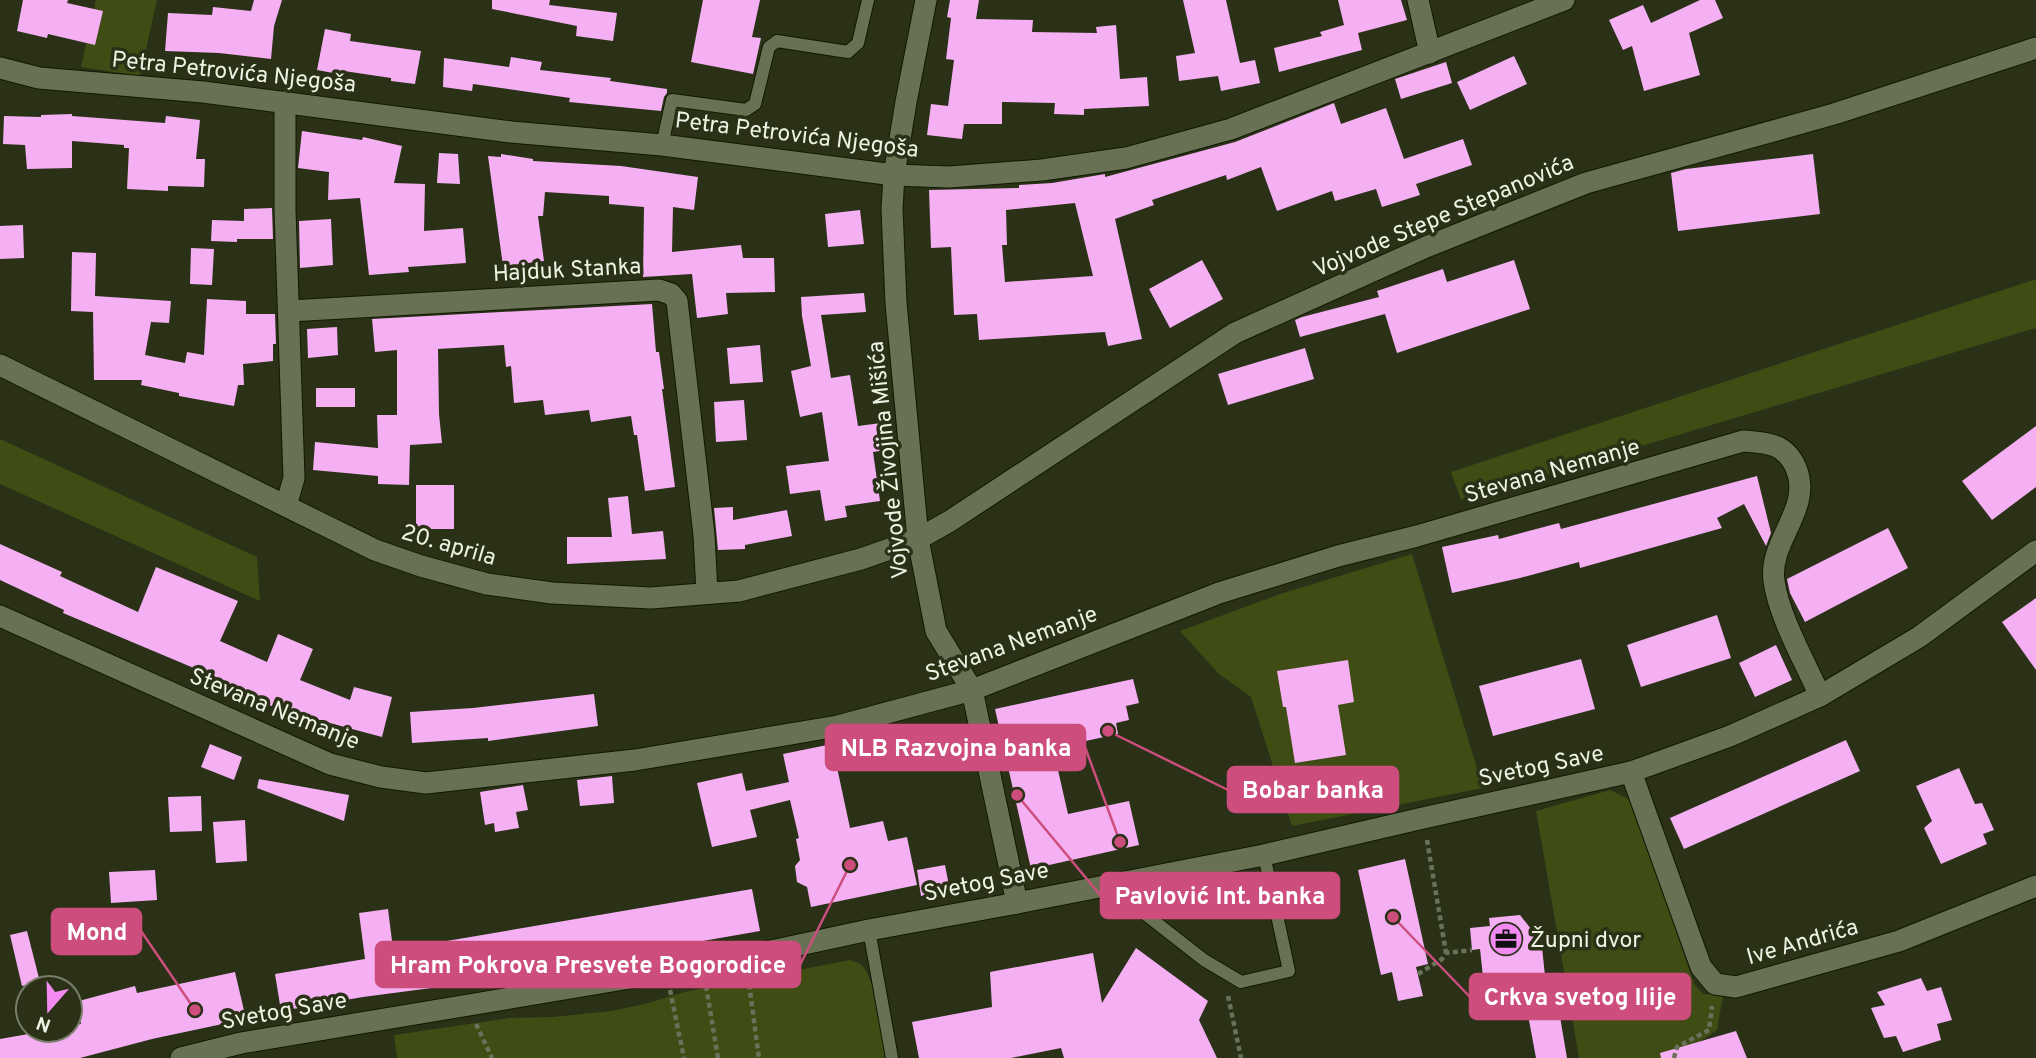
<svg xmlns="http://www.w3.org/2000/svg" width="2036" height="1058" font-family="Overpass,sans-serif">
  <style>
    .green { fill: #3f4c14 }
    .building { fill: #f4b0f2; fill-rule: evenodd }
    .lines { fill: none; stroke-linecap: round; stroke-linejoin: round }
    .service-casing { stroke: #121802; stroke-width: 14 }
    .minor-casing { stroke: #121802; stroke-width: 23 }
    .tertiary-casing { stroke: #121802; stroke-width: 23 }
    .path { stroke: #6a715a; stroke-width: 4.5; stroke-dasharray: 5 3.5; stroke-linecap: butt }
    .service { stroke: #697155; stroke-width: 12 }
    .minor { stroke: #697155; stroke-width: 21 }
    .tertiary { stroke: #697155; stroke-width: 21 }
    .labels { text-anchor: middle; stroke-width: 7; stroke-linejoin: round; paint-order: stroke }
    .street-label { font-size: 23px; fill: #edf2e3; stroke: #2a3117 }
    .poi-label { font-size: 23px; fill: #edf2e3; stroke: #2a3117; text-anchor: start }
    .leader { fill: none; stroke: #cd4e7d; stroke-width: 2.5 }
    .callout-dot { fill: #cd4e7d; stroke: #2a3117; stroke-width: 2.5 }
    .callout { fill: #cd4e7d; stroke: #cd4e7d; stroke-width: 2.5 }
    .callout-label { font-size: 24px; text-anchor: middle; font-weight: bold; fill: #fff }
  </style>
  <rect width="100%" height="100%" fill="#2a3117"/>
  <g class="green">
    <polygon points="96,0 157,0 140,76 81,67"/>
    <polygon points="2036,279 2036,328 1461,500 1451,472"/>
    <polygon points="0,439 257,557 260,601 0,484"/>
    <polygon points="1412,554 1483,788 1292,826 1251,697 1219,674 1180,631 1280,594"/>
    <polygon points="1610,790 1634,802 1694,984 1703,994 1723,995 1717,1030 1682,1054 1680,1058 1579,1058 1536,811"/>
    <path d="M850 960C853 961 859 963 861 965 876 977 883 1038 888 1058H397L394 1035 510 1018 553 1017 611 1011 645 1004 684 992Z"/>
  </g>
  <g class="building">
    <polygon points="23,0 68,0 67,3 103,11 95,45 48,34 47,38 17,31"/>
    <polygon points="254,0 282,0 274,26 271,59 219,53 165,51 168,13 212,15 213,7 251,11"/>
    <polygon points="492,0 550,0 549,5 617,13 613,41 576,36 577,26 492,9"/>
    <polygon points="703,0 760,0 752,37 761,38 753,74 691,62"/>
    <polygon points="950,0 979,0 976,19 1033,20 1032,32 1097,33 1096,27 1116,25 1120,79 1147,77 1149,106 1084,109 1084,115 1054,114 1055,103 1002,102 1002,124 964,124 962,139 927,135 931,104 948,106 954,60 946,59 951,18 947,17"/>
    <polygon points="1183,0 1226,0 1240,63 1255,60 1260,83 1221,91 1218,76 1179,81 1176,56 1195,53"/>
    <polygon points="1338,0 1401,0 1407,20 1358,33 1362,50 1279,72 1274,48 1322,36 1320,32 1344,25"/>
    <polygon points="1700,0 1715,0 1723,18 1689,33 1700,75 1644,91 1632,46 1623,50 1609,20 1643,5 1651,23"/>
    <polygon points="325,29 351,34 350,41 421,51 415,84 391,81 391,78 344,71 344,75 317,70"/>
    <polygon points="1514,56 1527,84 1470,110 1457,82"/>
    <polygon points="511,57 542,62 540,70 611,78 610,81 667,89 667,93 664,97 661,111 569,102 570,98 473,84 472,91 443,87 444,58 509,67"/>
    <polygon points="1446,62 1452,83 1401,99 1395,79"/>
    <path d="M1334 103 1341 124 1386 108 1404 159 1463 139 1472 165 1416 184 1420 195 1382 207 1376 189 1335 201 1332 191 1277 211 1261 167 1227 180 1226 175 1152 200 1154 205 1115 219 1142 339 1108 346 1105 332 979 340 977 314 954 315 951 247 931 248 929 190 1019 188V185L1052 183 1105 174V177L1235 142ZM1075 203 1093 276 1005 282 1002 245H1007L1006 210Z"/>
    <polygon points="72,114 72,116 165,123 166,116 200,120 196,159 205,159 204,187 168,186 168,191 127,189 129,148 124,148 124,145 72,141 72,168 27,169 25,145 3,144 4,116 41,117 41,115"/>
    <polygon points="302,131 362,140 363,137 402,146 394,183 425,184 424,231 463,228 466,263 408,267 409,272 369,275 360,198 328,200 329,172 298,168"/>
    <polygon points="439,153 458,154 460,184 437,183"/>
    <polygon points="501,154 533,159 533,161 621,166 698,177 694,210 673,207 672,252 741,245 743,258 774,258 775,292 726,293 728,314 697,318 692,274 643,277 644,207 609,204 609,196 545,192 543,216 538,216 544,261 503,266 488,156 501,157"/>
    <polygon points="1813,154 1820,214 1678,231 1671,173 1686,169"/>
    <polygon points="272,208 273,239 237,239 237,242 211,241 212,220 244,221 244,209"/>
    <polygon points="860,210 864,244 828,247 825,214"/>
    <polygon points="331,219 333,265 300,268 299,221"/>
    <polygon points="23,225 24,258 0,259 0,226"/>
    <polygon points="191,248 214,249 212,285 190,284"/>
    <polygon points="72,252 96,253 95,296 171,301 169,323 151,322 145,355 185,363 187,352 204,355 207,299 246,301 246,314 275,314 276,344 273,344 273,361 243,364 244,385 238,385 234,406 179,396 179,393 141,385 142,380 94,380 93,312 71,311"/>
    <polygon points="1202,260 1223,299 1170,328 1149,289"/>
    <polygon points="1514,260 1530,309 1397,353 1385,314 1300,337 1295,320 1302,317 1379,297 1377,291 1443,269 1447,282"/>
    <polygon points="864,293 866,312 821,315 831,378 850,375 858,426 889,422 893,449 873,452 880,501 845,506 847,517 825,521 820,490 790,494 786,466 829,461 822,412 800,417 791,371 811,366 802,316 801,297"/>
    <polygon points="652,304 656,352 659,352 664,389 662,389 675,487 645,491 637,435 634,435 631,416 591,422 589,410 545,415 543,400 514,403 511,366 506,367 504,345 438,349 439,414 442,443 410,445 409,485 378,484 378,476 313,470 315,442 378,448 377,415 397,415 397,350 375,352 372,319"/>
    <polygon points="337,327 338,355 308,358 307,329"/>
    <polygon points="760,345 763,382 730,384 727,348"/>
    <polygon points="1305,348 1314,379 1228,405 1218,374"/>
    <rect x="316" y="388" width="39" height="19"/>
    <polygon points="744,400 747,440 716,442 714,402"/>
    <polygon points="2036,426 2036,487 1992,520 1962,481"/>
    <polygon points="1757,476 1771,533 1766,546 1744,504 1717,518 1722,528 1580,568 1579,562 1520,578 1452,593 1442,547 1498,535 1499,539 1559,523 1561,529"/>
    <rect x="416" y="485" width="38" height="44"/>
    <polygon points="628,496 632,534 663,531 666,559 567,564 567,537 612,537 608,498"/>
    <polygon points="733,507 733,520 787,510 792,536 745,545 745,549 718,550 714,508"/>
    <polygon points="1888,528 1908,568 1805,622 1790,593 1787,579"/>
    <polygon points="0,544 62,572 60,576 138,612 156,567 238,601 220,641 267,662 278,634 313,649 300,680 350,700 354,687 392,697 382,737 311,718 310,721 269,705 270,703 208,674 63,613 64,610 0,580"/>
    <polygon points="2036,598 2036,670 2002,622"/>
    <polygon points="1717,615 1731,658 1641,687 1627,645"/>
    <polygon points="1776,645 1792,680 1755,697 1739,663"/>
    <polygon points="1581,659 1595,709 1493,736 1479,686"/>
    <polygon points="1348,660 1354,702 1338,705 1346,755 1295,763 1286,707 1283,707 1277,671"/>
    <polygon points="1133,679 1139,703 1126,706 1129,720 1116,723 1118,734 1053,748 1068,814 1129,801 1139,845 1031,869 995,709"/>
    <polygon points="594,694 598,726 488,741 488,738 412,743 410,712 473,708"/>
    <polygon points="1846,740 1860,771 1684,849 1670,818"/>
    <polygon points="210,744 242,757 234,780 201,767"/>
    <polygon points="832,744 850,828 883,821 888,841 907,837 917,885 811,907 807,887 797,882 795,866 800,860 796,839 799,838 790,800 750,810 757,837 712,847 697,783 742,773 746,791 789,782 783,754"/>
    <polygon points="1959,768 1975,804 1982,803 1994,830 1983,834 1987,844 1941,864 1924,828 1932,821 1916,786"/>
    <polygon points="612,776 614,803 580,806 577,780"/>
    <polygon points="259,779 349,795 344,821 257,788"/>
    <polygon points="523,785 528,810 516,812 519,828 495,832 494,823 485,825 480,792"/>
    <polygon points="201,796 202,831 170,832 168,797"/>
    <polygon points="245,820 247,861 216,863 213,822"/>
    <polygon points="1405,859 1428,964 1416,967 1423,996 1398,1001 1392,972 1381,975 1358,870"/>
    <polygon points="945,865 950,891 921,896 917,870"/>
    <polygon points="155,870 157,900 111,903 109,872"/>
    <polygon points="752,889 760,931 439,987 363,997 281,1011 275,974 365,959 359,913 388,909 394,957 436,951 435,943"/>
    <polygon points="1520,915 1531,929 1540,928 1547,995 1556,993 1567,1058 1536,1058 1521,977 1506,979 1497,975 1483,977 1480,949 1472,950 1470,928 1490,926 1489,918"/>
    <polygon points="27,931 40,982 22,986 10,935"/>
    <polygon points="1136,948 1208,1001 1199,1020 1217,1058 1064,1058 1061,1048 1011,1058 919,1058 912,1022 992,1007 990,972 1093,953 1102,1003"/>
    <polygon points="235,972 246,1019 152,1039 80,1058 0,1058 0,1039 51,1030 70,1030 70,1026 81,1024 75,1002 135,986 137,993"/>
    <polygon points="1921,978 1927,991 1941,987 1952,1020 1937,1024 1941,1040 1903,1052 1896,1036 1884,1038 1871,1008 1885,1005 1877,992"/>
    <polygon points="1736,1031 1747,1058 1661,1058 1660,1053"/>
  </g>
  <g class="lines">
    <defs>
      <g id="service">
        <polyline points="662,145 672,100 746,110 755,104 769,47 777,41 848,52 858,43 868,0"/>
        <polyline points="1108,885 1204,960 1241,982 1289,971 1264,855"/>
        <polyline points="869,930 892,1058"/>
      </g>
      <g id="minor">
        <polyline points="1418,0 1430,53"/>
        <polyline points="0,68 39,78 203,92 511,132 662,145 894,175 949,177 1042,170 1126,158 1231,129 1564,0"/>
        <polyline points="285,102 285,210 294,478 286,506"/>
        <polyline points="289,311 659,290 671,294 677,301 704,535 707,593"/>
        <polyline points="0,365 375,550 421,566 487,584 552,593 651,598 739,591 861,559 918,539 950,521 1235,333 1426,247 1586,183 1834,114 2036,48"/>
        <path d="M0 616 330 764 381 777 426 783 635 760 838 726 972 690 1219 593 1338 556 1417 536 1743 441C1768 443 1785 443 1796 468 1813 509 1768 541 1774 581 1779 617 1805 662 1820 696"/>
        <polyline points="1631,772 1701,967 1715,984 1736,987 1899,941 2036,886"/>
        <polyline points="1017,903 1264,855 1423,818 1631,772 1730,736 1820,696 1919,637 2036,551"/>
      </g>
      <polyline id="tertiary" points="181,1058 241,1043 702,966 869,930 1017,903 972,690 936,631 918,539 896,303 892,209 894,175 906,102 926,0"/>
    </defs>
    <use href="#service" class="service-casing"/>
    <use href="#minor" class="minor-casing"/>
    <use href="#tertiary" class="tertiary-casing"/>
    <g class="path">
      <polyline points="1427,840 1446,953"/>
      <polyline points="1418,974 1442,959 1446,953 1472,950"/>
      <polyline points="748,976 759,1058"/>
      <polyline points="706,986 718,1058"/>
      <polyline points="670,990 684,1058"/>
      <polyline points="1228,996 1241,1058"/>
      <polyline points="476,1024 492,1058"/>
      <polyline points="1674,1058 1677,1047 1709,1030 1712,1006"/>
    </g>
    <use href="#service" class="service"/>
    <use href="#minor" class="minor"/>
    <use href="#tertiary" class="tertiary"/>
  </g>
  <defs>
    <symbol id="office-disc" viewBox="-11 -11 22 22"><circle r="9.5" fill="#f38af2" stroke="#2a3117"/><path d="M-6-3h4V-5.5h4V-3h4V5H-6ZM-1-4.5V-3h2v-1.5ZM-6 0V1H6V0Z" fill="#111"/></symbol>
  </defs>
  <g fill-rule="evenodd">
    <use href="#office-disc" x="1487" y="920" width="38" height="38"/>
  </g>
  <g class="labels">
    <g class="street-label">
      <text transform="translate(234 71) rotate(6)" y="8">Petra Petrovića Njegoša</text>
      <text transform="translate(797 134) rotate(7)" y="8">Petra Petrovića Njegoša</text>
      <text transform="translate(1443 215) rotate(-23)" y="8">Vojvode Stepe Stepanovića</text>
      <text transform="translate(567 269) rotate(-3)" y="8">Hajduk Stanka</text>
      <text transform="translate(887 460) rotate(-96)" y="8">Vojvode Živojina Mišića</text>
      <text transform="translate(1552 470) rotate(-16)" y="8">Stevana Nemanje</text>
      <text transform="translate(449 544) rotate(16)" y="8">20. aprila</text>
      <text transform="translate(1011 643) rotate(-20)" y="8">Stevana Nemanje</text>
      <text transform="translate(275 708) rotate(22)" y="8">Stevana Nemanje</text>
      <text transform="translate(1541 765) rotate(-12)" y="8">Svetog Save</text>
      <text transform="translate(986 881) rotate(-11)" y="8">Svetog Save</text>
      <text transform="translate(1802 941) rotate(-16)" y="8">Ive Andrića</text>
      <text transform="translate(284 1010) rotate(-10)" y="8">Svetog Save</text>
    </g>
    <g class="poi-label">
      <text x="1530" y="947">Župni dvor</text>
    </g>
  </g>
  <path class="leader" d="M1120 842L1085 747M1108 731L1228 790M1017 795L1101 896M195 1010L141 931M850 865L800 965M1393 917L1470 997"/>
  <g class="callout-dot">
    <circle cx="1120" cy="842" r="7"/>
    <circle cx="1108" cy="731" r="7"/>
    <circle cx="1017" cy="795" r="7"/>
    <circle cx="195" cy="1010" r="7"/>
    <circle cx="850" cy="865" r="7"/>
    <circle cx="1393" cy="917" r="7"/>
  </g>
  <g class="callout">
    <rect x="826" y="725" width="259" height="45" rx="7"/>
    <rect x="1228" y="767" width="170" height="45" rx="7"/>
    <rect x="1101" y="873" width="238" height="45" rx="7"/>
    <rect x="52" y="909" width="89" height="45" rx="7"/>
    <rect x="376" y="942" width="424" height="45" rx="7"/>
    <rect x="1470" y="974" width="220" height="45" rx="7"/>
  </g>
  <g class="callout-label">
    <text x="956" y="756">NLB Razvojna banka</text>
    <text x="1313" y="798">Bobar banka</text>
    <text x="1220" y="904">Pavlović Int. banka</text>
    <text x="97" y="940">Mond</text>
    <text x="588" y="973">Hram Pokrova Presvete Bogorodice</text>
    <text x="1580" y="1005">Crkva svetog Ilije</text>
  </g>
  <g transform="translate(49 1009) rotate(200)"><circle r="33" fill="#2a3117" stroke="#787e69" stroke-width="2"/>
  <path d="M0-5L12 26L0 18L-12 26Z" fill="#f38af2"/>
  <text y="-10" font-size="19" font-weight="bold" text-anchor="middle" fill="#edf2e3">N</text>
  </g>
</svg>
